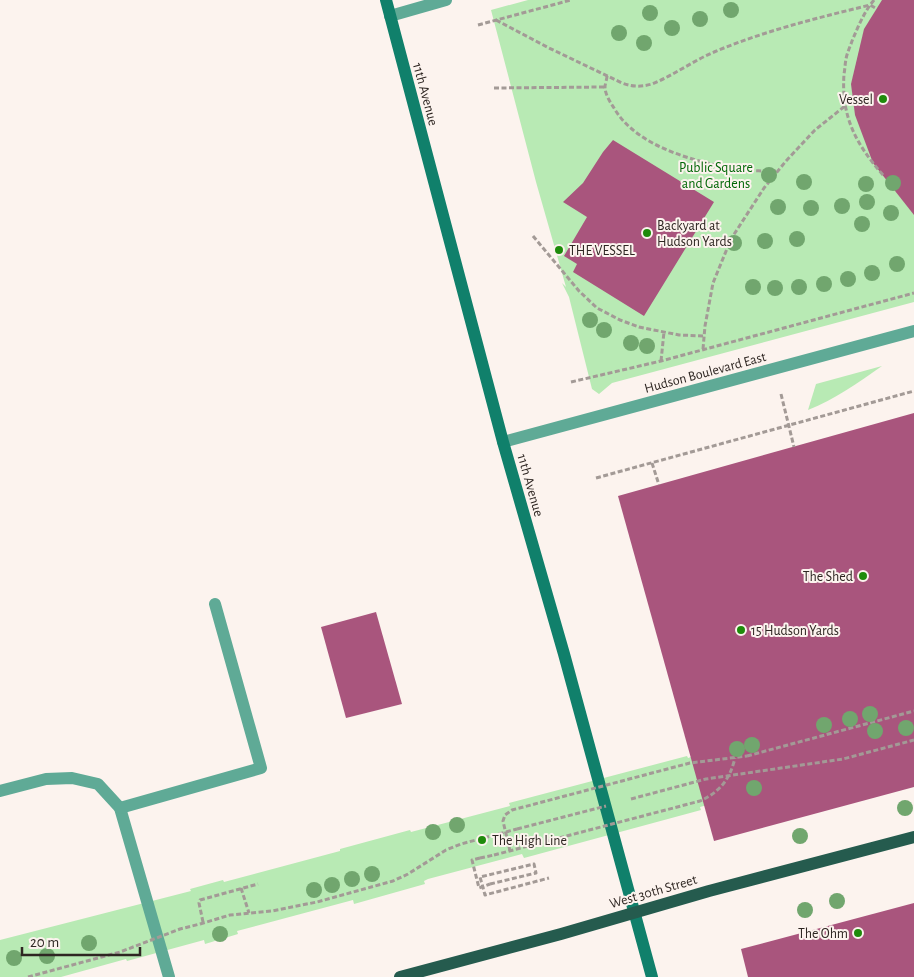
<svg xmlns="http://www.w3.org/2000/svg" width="914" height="977" font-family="'Alegreya Sans',sans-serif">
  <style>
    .green { fill: #b8eab4 }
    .building { fill: #a9557d }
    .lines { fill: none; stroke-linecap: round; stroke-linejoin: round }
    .path { stroke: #a39a96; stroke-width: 3; stroke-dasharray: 5 2.5; stroke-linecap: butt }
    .lane { stroke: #5faa96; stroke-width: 12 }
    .street { stroke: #5faa96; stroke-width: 12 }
    .secondary { stroke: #10806b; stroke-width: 12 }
    .primary { stroke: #255b4e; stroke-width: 12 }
    .path-bridge { stroke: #a39a96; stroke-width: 3; stroke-dasharray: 5 2.5; stroke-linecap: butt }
    .tree { fill: #71a66e }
    .poi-dot { fill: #1f8b0b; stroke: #fcf3ee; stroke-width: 2 }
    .labels { text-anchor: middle; stroke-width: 4; stroke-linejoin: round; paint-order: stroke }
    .street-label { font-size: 14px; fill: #2e2622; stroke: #fcf3ee }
    .poi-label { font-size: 14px; fill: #2e2622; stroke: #fcf3ee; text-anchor: start }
    .park-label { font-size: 14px; fill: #006706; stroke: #fcf3ee }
  </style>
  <rect width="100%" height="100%" fill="#fcf3ee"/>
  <g class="green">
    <polygon points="528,0 914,0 914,302 612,383 599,394 592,389 569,297 562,283 566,287 536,182 491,10"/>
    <path d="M882 366C858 383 835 399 808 410L816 384Z"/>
    <polygon points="687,756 688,758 691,757 789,783 700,807 701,810 690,813 524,858 522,854 428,879 424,881 425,884 354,904 353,900 237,931 238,934 205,944 204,940 127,961 126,959 61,977 0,977 0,940 191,891 190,889 223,880 224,882 340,851 340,849 410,830 411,832 510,806 509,803"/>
  </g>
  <g class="building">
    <polygon points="882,0 914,0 914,215 873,163 855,115 851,84 864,29"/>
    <polygon points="613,140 714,202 644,316 573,272 577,264 564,256 587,217 563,202 583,183 603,152"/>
    <polygon points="914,413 914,787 714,841 618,496"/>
    <polygon points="376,612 402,704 346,718 321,627"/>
    <polygon points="914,903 914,977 748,977 741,949"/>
  </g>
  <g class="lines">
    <g class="path">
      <path d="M874 0C864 12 858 27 852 41 850 47 847 53 846 59 845 64 845 69 844 74 841 117 856 144 883 175"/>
      <path d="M496 20 549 48 622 83C633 87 641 87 652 84 674 75 693 61 714 52 764 31 817 18 870 5L877 9"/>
      <polyline points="478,25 571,0"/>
      <path d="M607 76C607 79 605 84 605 87 605 94 610 102 614 108 637 148 699 163 742 170 753 171 765 171 776 171"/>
      <polyline points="494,88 605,87"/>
      <polyline points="533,236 579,291 597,308 620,320 639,327 679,335 704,336"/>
      <polyline points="703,349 705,326 713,283 731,239 764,188 786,161 815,130 845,106"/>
      <polyline points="661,361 664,332"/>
      <polyline points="571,382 661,361 914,293"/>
      <polyline points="781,394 794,447"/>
      <polyline points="652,463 659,485"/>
      <polyline points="596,478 914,391"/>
      <polyline points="747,756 914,711"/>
      <polyline points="631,799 706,779 843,759 914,740"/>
      <polyline points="480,858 494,855"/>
      <polyline points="490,884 536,873 534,864 480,877 485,895 549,878"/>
      <polyline points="241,888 249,913"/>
      <polyline points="203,922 199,903 200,900 258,884"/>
      <polyline points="200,924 230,915 272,911 317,902 393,881 408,874 446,850 461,844 517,829"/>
    </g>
    <g class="lane">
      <polyline points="0,791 46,779 72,778 98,784 120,808 169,977"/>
      <polyline points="120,808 261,768 215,604"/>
    </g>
    <g class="street">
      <polyline points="390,16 446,0"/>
      <polyline points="503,442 914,331"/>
    </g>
    <polyline class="secondary" points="386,0 503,442 564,654 652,977"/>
    <polyline class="primary" points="400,977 561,934 709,891 914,837"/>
    <g class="path-bridge">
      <polyline points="517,829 606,806"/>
      <polyline points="510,851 503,821 505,815 512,810 690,763 747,756"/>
      <path d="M494 855 700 801C720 792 730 779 735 758"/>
      <polyline points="480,858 472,860 479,888 490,884"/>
      <polyline points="28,977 120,952 180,929 200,924"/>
    </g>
  </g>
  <g class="tree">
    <circle cx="731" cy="10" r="8"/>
    <circle cx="650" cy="13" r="8"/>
    <circle cx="700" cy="19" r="8"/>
    <circle cx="672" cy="28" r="8"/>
    <circle cx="619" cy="33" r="8"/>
    <circle cx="644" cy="43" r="8"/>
    <circle cx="769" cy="175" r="8"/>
    <circle cx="804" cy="182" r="8"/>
    <circle cx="893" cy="183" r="8"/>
    <circle cx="866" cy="184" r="8"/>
    <circle cx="867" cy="202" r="8"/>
    <circle cx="842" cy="206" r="8"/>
    <circle cx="778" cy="207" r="8"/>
    <circle cx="811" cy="208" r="8"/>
    <circle cx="891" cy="213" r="8"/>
    <circle cx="862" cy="224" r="8"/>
    <circle cx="797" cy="239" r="8"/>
    <circle cx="765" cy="241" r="8"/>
    <circle cx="734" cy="243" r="8"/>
    <circle cx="897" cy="264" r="8"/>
    <circle cx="872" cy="273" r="8"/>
    <circle cx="848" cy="279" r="8"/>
    <circle cx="824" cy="284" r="8"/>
    <circle cx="753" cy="287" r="8"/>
    <circle cx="799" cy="287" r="8"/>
    <circle cx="775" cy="288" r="8"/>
    <circle cx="590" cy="320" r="8"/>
    <circle cx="604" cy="330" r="8"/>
    <circle cx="631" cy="343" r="8"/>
    <circle cx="647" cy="346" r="8"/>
    <circle cx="870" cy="714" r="8"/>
    <circle cx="850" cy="719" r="8"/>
    <circle cx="824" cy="725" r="8"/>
    <circle cx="906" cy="728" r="8"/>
    <circle cx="875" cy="731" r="8"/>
    <circle cx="752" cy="745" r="8"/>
    <circle cx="737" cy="749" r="8"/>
    <circle cx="754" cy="788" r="8"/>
    <circle cx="905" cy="808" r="8"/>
    <circle cx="457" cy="825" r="8"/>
    <circle cx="433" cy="832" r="8"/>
    <circle cx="800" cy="836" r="8"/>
    <circle cx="372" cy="874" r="8"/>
    <circle cx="352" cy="879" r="8"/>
    <circle cx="332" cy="885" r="8"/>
    <circle cx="314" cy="890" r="8"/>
    <circle cx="837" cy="901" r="8"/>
    <circle cx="805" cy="910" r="8"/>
    <circle cx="220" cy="934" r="8"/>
    <circle cx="89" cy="943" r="8"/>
    <circle cx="47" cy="956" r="8"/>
    <circle cx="14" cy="958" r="8"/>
  </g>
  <g class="poi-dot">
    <circle cx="883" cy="99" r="5"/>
    <circle cx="647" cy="233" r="5"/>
    <circle cx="559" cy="250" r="5"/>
    <circle cx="863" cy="576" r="5"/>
    <circle cx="741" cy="630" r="5"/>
    <circle cx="482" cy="840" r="5"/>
    <circle cx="858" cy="933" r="5"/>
  </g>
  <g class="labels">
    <g class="street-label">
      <text transform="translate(426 94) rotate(75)" y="5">11th Avenue</text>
      <text transform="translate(705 372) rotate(-15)" y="5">Hudson Boulevard East</text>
      <text transform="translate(531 485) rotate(74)" y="5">11th Avenue</text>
      <text transform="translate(653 891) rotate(-16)" y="5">West 30th Street</text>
    </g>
    <g class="poi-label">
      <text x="873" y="104" text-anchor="end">Vessel</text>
      <text x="657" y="230">Backyard at<tspan x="657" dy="16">Hudson Yards</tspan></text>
      <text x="569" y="255">THE VESSEL</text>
      <text x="853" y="581" text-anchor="end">The Shed</text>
      <text x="751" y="635">15 Hudson Yards</text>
      <text x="492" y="845">The High Line</text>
      <text x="848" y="938" text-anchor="end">The Ohm</text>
    </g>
    <g class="park-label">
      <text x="716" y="172">Public Square<tspan x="716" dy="16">and Gardens</tspan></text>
    </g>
  </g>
  <path d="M22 947v8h118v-8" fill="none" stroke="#2e2622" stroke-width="2.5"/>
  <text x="30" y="947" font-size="15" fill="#2e2622" stroke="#fcf3ee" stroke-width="4" paint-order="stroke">20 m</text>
</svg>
